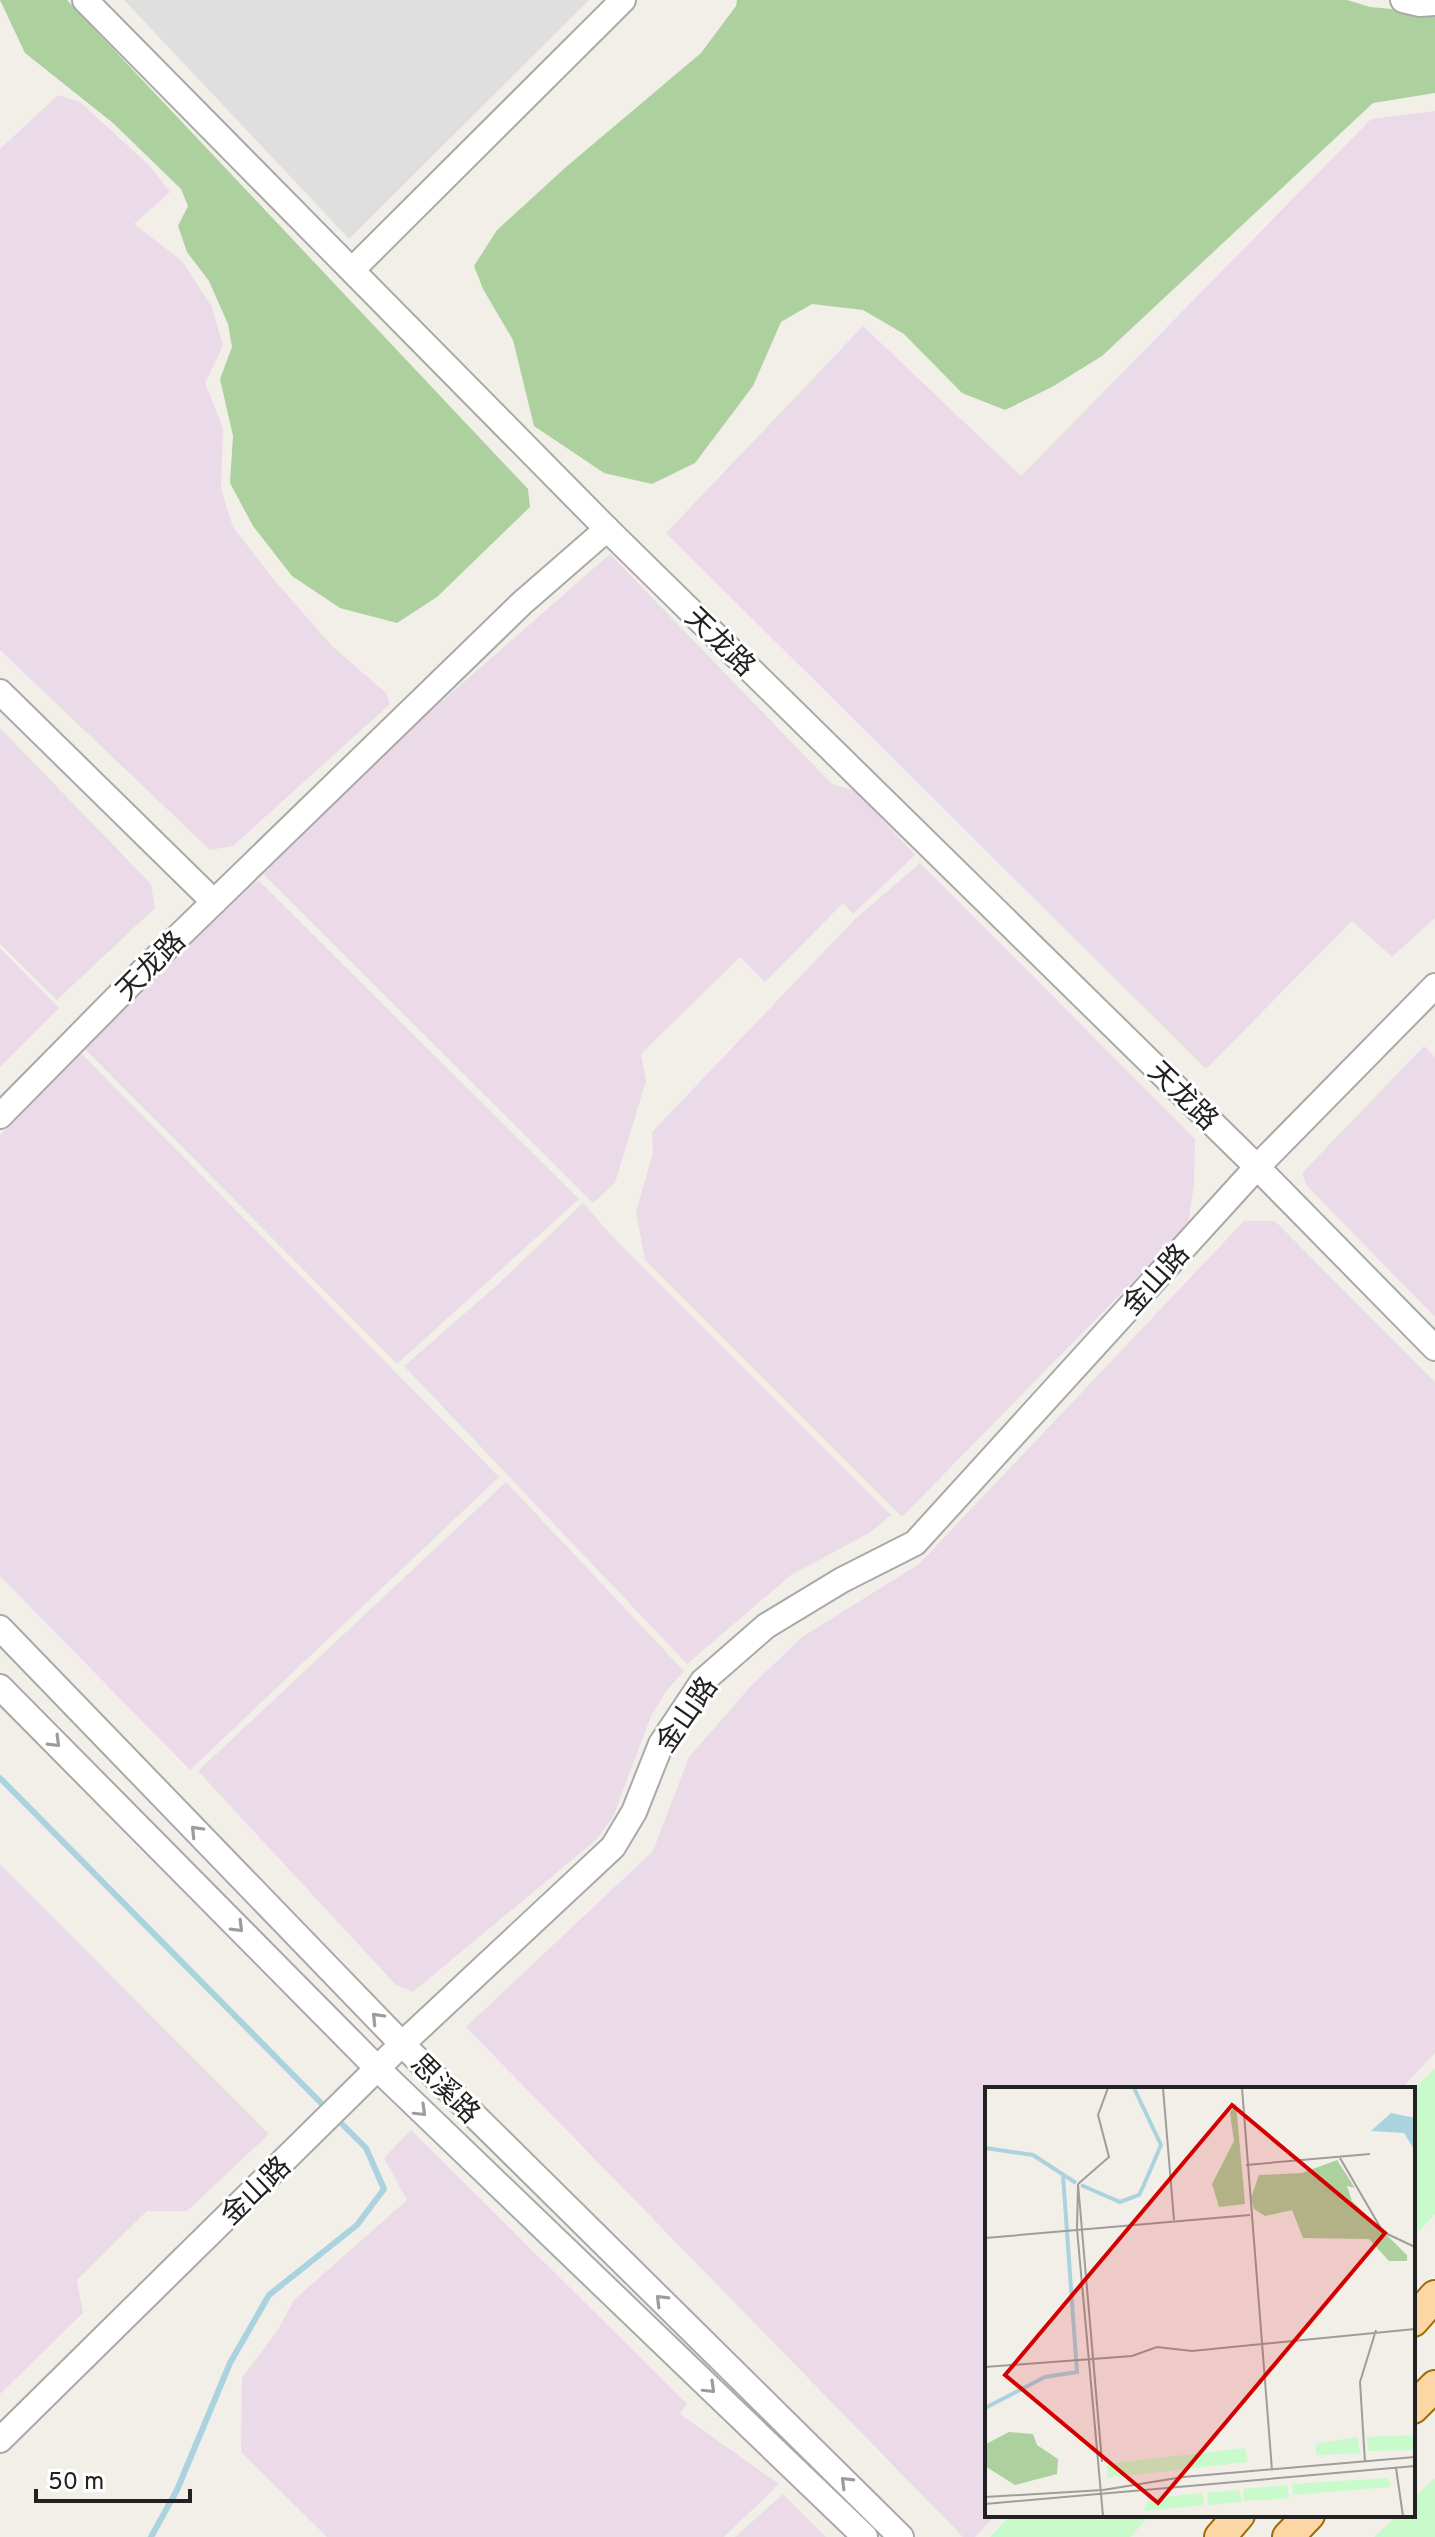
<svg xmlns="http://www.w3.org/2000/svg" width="1435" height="2537" font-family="Overpass,'Noto Sans SC',sans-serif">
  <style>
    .residential { fill: #e0dfdf }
    .industrial { fill: #ebdbe8 }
    .forest { fill: #add19e }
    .park { fill: #c8facc }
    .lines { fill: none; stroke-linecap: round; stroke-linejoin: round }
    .stream { stroke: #aad3df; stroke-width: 6 }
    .minor-casing { stroke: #a9a9a9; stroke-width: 28 }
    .major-casing { stroke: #a06b00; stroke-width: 34 }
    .minor { stroke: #fff; stroke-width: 24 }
    .major { stroke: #fcd6a4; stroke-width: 30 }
    .oneway { stroke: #9c9c9c }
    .labels { text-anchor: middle; stroke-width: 6; stroke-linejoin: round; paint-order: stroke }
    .street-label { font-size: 28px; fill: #222; stroke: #fff }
    .inset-river { fill: none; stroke: #aad3df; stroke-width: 4 }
    .inset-road { fill: none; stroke: #9f9d99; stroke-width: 2 }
    .view { fill: #d40000; fill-opacity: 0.15; stroke: #d40000; stroke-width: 4 }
    .inset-edge { fill: none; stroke: #222; stroke-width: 4 }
  </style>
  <rect width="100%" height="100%" fill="#f2efe9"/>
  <polygon class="residential" points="124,0 589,0 349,239"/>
  <g class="industrial">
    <polygon points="58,95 80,102 149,165 170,192 134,224 182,261 212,307 223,346 205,383 223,428 221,489 233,527 275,581 332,646 386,693 390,704 233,846 210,850 0,650 0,149"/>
    <polygon points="1435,111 1435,918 1392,957 1352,921 1206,1069 666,533 863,326 1021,476 1371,119"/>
    <polygon points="610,554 832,784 856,791 915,855 853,914 843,903 765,982 740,957 641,1054 646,1081 615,1183 593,1203 263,874 408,731"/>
    <polygon points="0,728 151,884 155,908 57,1000 0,944"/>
    <polygon points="920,863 1195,1139 1194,1185 1188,1225 902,1517 645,1260 636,1212 653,1153 652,1132 854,920"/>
    <polygon points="258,880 579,1199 397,1364 82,1046"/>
    <polygon points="0,948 59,1008 0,1067"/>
    <polygon points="1424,1046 1435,1057 1435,1317 1307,1186 1302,1173"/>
    <polygon points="80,1052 499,1477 190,1770 0,1576 0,1135"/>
    <polygon points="583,1203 613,1237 891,1515 871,1532 791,1575 687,1664 404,1366 494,1288"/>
    <polygon points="1244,1221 1275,1221 1435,1382 1435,2053 1401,2089 987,2089 987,2515 996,2515 975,2537 963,2537 466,2027 653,1851 689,1757 749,1688 802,1637 919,1564"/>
    <polygon points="506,1482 684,1671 667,1690 651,1716 613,1817 597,1839 413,1992 396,1985 198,1771"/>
    <polygon points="0,1864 269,2134 187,2211 147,2211 77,2280 83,2313 0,2394"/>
    <polygon points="411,2130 687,2404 680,2414 779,2484 724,2537 327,2537 241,2452 242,2378 277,2331 294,2300 407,2200 384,2158"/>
    <polygon points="783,2494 826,2537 735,2537"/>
  </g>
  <g class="forest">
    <polygon points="0,0 67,0 528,489 530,507 437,597 397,623 340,608 292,576 253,526 230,483 233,436 220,379 232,347 228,324 209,281 187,252 178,226 188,206 181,189 113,123 25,53"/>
    <polygon points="737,0 1347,0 1370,7 1435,13 1435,93 1373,103 1102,356 1052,387 1005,410 962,393 904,334 863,310 812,304 781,322 753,386 695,463 652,484 604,473 534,426 513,340 483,289 474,266 497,230 566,167 701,53 736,6"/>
  </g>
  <g class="park">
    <polygon points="1435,2068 1435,2214 1413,2237 1413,2091"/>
    <polygon points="1435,2478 1435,2537 1374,2537 1397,2515 1413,2515 1413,2499"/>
    <polygon points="1011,2515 1151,2515 1130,2537 990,2537"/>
  </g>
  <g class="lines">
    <g class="stream">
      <polyline points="0,1778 327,2109"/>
      <polyline points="151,2537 177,2490 230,2363 269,2295 357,2225 384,2189 366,2148 335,2117"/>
    </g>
    <defs>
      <g id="minor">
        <polyline points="85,0 607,529 1257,1167 1435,1348"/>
        <polyline points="1403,0 1420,4 1435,3"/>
        <polyline points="353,269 623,0"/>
        <polyline points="0,692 214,902"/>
        <polyline points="0,1116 148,966 522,603 607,529"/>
        <polyline points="0,1628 402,2044 901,2537"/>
        <polyline points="0,1687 378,2069 865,2537"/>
        <polyline points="0,2440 402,2044 613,1847 634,1812 661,1744 703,1681 766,1626 842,1580 915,1543 1257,1167 1435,986"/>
      </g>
      <g id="major">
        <polyline points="1413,2321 1435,2296"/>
        <polyline points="1413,2408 1435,2386"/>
        <polyline points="1220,2537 1239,2515"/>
        <polyline points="1288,2537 1309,2515"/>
      </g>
    </defs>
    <use href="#minor" class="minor-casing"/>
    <use href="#major" class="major-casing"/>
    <use href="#minor" class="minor"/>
    <use href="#major" class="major"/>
  </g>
  <defs><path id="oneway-chevron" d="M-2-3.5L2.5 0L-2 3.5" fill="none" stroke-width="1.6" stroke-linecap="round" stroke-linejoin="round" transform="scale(2)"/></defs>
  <g class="oneway">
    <use href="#oneway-chevron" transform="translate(55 1742) rotate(45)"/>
    <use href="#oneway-chevron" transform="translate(196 1831) rotate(-134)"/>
    <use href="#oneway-chevron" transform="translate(238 1927) rotate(45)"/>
    <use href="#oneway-chevron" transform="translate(377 2018) rotate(-134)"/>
    <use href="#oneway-chevron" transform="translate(421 2111) rotate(44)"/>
    <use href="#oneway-chevron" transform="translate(661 2300) rotate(-135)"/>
    <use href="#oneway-chevron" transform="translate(710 2388) rotate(44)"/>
    <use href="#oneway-chevron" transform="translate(846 2482) rotate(-135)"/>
  </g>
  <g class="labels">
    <g class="street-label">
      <text transform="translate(721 641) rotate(44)" y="10">天龙路</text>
      <text transform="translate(150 965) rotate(-45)" y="10">天龙路</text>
      <text transform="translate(1184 1095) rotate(44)" y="10">天龙路</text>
      <text transform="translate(1155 1279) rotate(-48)" y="10">金山路</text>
      <text transform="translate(686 1714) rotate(-55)" y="10">金山路</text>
      <text transform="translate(446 2088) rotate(45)" y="10">思溪路</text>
      <text transform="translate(255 2190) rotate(-44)" y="10">金山路</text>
    </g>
  </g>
  <g transform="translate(985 2087)">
    <rect width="430" height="430" fill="#f2efe9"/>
    <path d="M251 16 260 117 234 120 227 97 249 54 245 26ZM352 73 370 101 362 99 367 114 422 168V174H404L384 152 318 151 307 123 280 129 269 122 266 111 274 88 317 86ZM24 345 48 347 52 358 73 372 72 387 30 398 0 379 1 357Z" fill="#add19e"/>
    <path d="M430 348V363L383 364 382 350ZM372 350 375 366 331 368V357ZM260 361 263 375 122 391V377ZM404 391 405 400 308 408 307 397ZM302 398 304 411 259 414 258 402ZM255 403 256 415 223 418 222 406ZM218 406 219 418 160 424 159 420 166 411Z" fill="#c8facc"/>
    <path d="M406 26 430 31V64L419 46 386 44Z" fill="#aad3df"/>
    <path class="inset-river" d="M0 61 48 68 91 96M96 98 135 115 154 108 158 100 176 58 149 1M0 321 60 290 92 285 78 89"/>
    <path class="inset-road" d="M178 1 189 133M257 1 287 383M355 71 398 145 430 160M261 78 385 67M93 97 92 142 118 429M93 97 117 375M93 97 124 70 113 28 123 1M0 151 265 128M0 280 147 269 172 260 207 264 430 242M380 375 375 295 391 243M411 381 418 429M0 410 118 403 198 390 430 370M0 417 430 379"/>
    <path class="view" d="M247 18 400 146 173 416 20 288Z"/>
    <rect width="430" height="430" class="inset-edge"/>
  </g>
  <path d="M36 2489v12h154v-12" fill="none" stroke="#222222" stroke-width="4"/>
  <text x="48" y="2489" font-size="24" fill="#222222" stroke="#ffffff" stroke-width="6" paint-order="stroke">50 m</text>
</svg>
